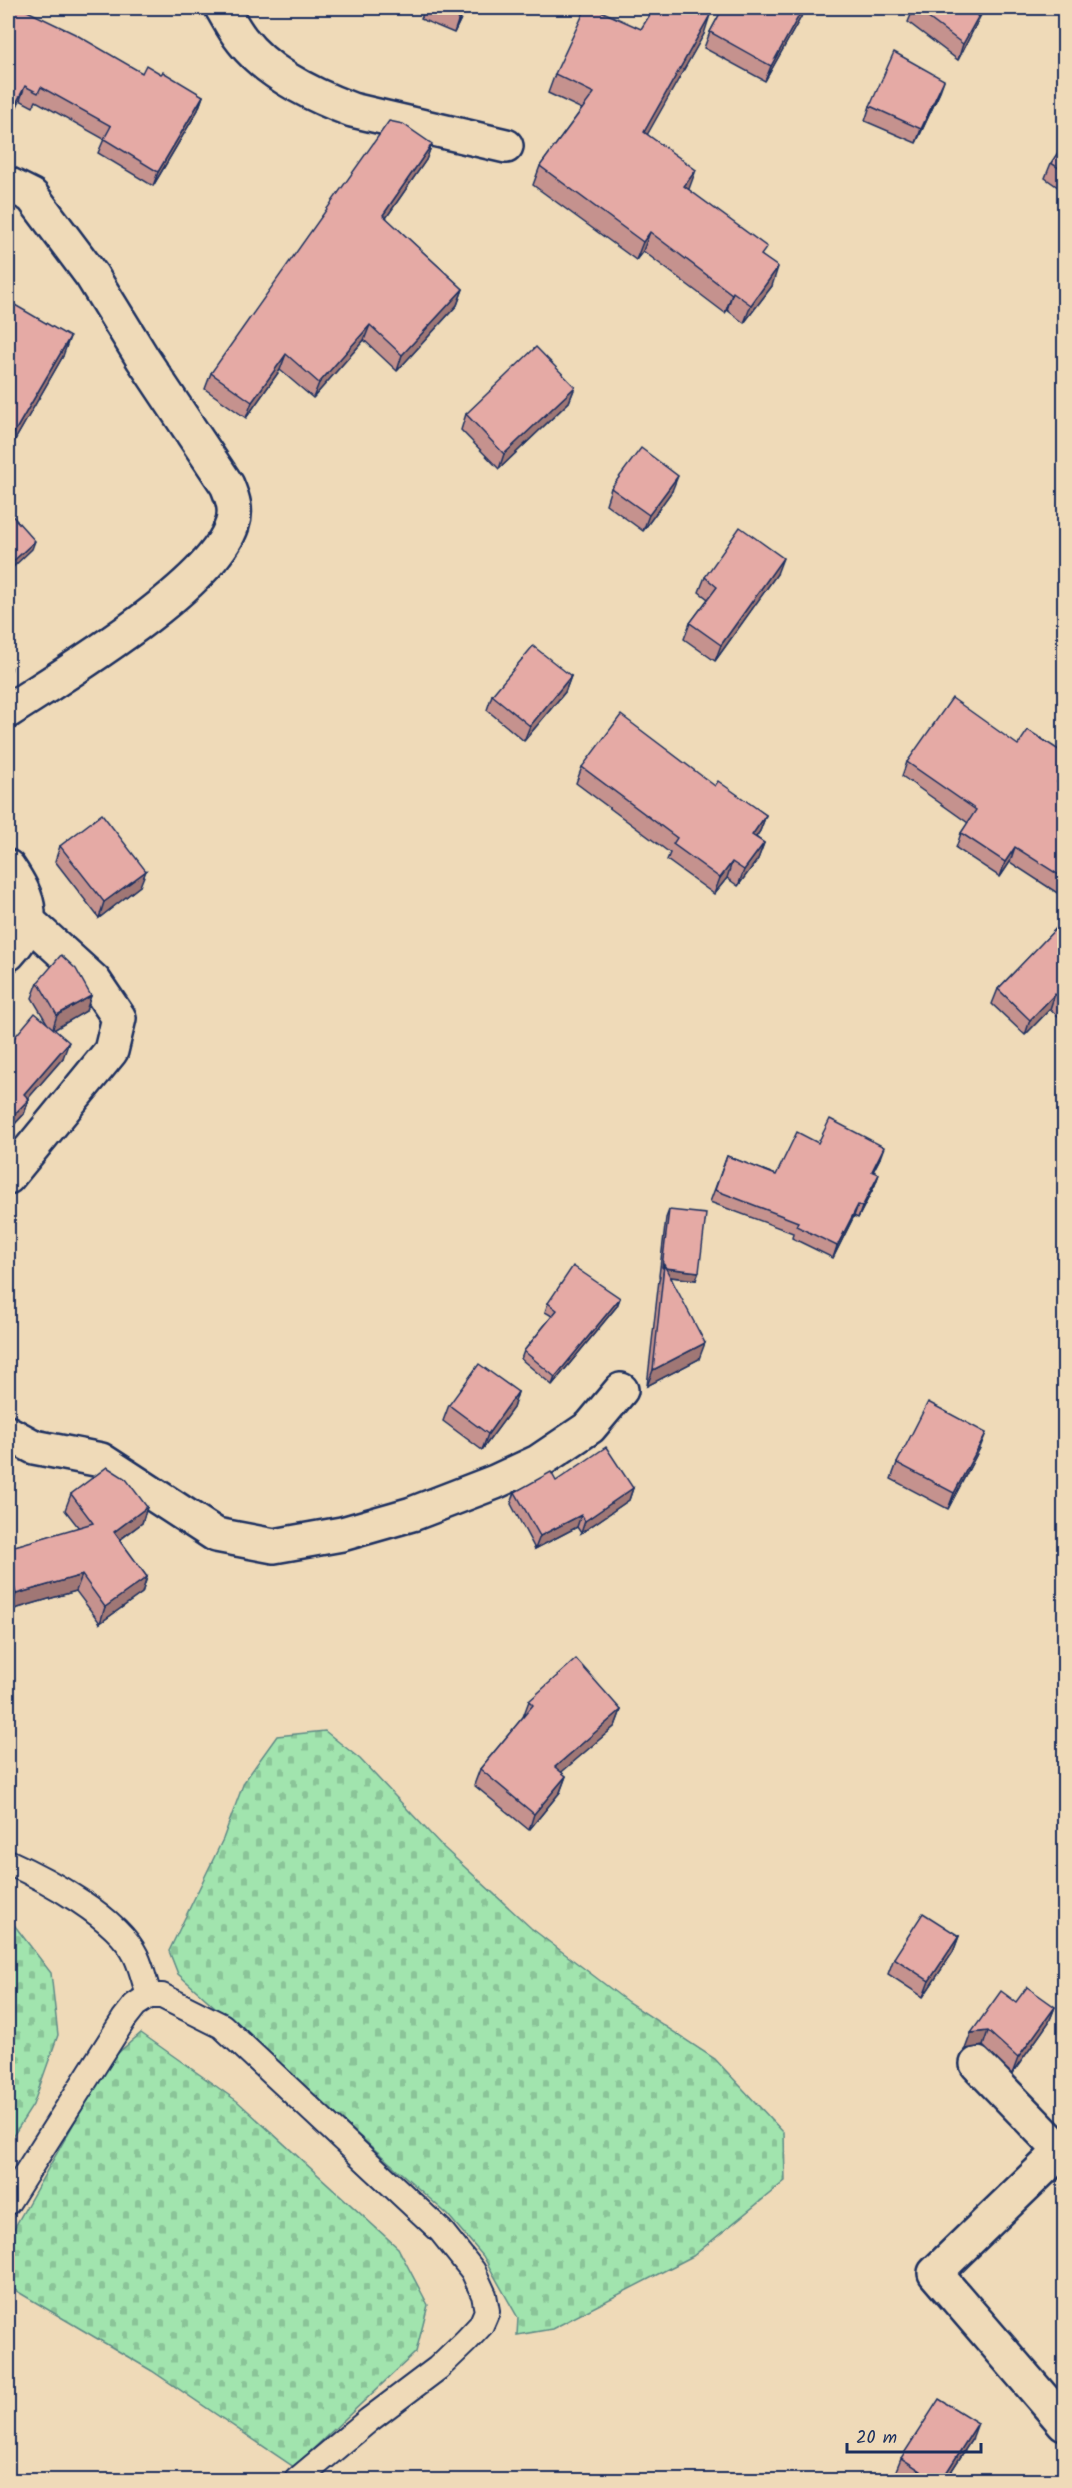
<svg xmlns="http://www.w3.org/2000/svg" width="1072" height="2488" font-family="Kalam,sans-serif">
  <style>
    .cemetery { fill: url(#cemetery-stones); stroke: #5e8a86; stroke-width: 1.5 }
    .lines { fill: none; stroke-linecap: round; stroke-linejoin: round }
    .service-casing { stroke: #1b2f5e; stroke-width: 28 }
    .minor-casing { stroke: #1b2f5e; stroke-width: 38 }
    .service { stroke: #efdab8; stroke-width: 24 }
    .minor { stroke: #efdab8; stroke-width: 33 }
    .wall { fill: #c5928e; stroke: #1b2f5e; stroke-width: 1.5 }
    .shaded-wall { fill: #a07774; stroke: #1b2f5e; stroke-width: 1.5 }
    .building { fill: #e5aaa5; stroke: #1b2f5e; stroke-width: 1.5 }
  </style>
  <defs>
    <pattern id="cemetery-stones" width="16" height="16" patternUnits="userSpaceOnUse" patternTransform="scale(1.5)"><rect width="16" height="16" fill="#a1e4ae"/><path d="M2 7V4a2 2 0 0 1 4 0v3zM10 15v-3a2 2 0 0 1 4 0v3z" fill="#8ac498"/></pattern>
  </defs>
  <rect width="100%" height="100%" fill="#efdab8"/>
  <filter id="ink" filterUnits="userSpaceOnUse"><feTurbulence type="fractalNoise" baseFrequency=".0167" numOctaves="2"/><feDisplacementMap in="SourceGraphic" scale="12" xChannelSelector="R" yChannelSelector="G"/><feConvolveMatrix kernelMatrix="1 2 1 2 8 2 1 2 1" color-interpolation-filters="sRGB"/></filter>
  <g filter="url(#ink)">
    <g class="cemetery">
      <polygon points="325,1731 360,1759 444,1848 531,1928 628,2002 715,2059 784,2133 785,2181 693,2256 552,2329 517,2335 518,2318 483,2256 448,2215 178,1974 169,1951 223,1839 244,1782 277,1736"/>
      <polygon points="8,1917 51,1973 58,2035 33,2105 8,2144"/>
      <polygon points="141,2033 237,2101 398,2248 428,2305 416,2352 294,2467 152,2371 8,2286 8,2239 110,2060"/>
    </g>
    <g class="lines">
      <defs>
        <g id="service">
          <path d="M8 1862C46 1879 117 1917 136 1956 142 1969 145 1983 149 1996"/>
          <polyline points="8,2202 124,2019 135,2005 149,1996 162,1996 222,2026 441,2231 473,2271 484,2295 487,2311 481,2325 466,2341 438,2368 369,2420 297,2480"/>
        </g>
        <g id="minor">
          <path d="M222 8C228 18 234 30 242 40 267 73 314 96 352 110L506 146"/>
          <path d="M8 184 32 196 92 276 143 359 227 485C233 499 237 511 232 525 212 586 63 675 8 711"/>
          <path d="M8 867C31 901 38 921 8 954"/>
          <polyline points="8,1177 111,1051 119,1018 94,981 29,922"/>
          <polyline points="8,1433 34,1447 101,1460 216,1535 274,1546 342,1534 412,1514 495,1482 538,1462 590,1427 621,1390"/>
          <polyline points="977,2064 1061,2151 935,2273 1064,2423"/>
        </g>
      </defs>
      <use href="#service" class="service-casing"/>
      <use href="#minor" class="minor-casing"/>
      <use href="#service" class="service"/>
      <use href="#minor" class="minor"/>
    </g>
    <g class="wall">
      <polygon points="8,8 142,73 161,74 203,96 198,110 153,186 98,153 104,139 36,101 33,107 20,100 8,125"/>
      <polygon points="425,8 466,8 454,33 421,19"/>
      <polygon points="723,8 804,8 801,17 765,81 704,48 710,32"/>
      <polygon points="914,8 984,8 958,60 908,22"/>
      <polygon points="641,29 704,34 647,134 688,189 763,257 772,286 744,323 727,310 725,313 643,251 636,260 533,185 540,166 582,109 548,93 555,74"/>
      <polygon points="939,94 916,143 865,121 870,106"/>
      <polygon points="1065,142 1065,192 1045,178 1051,163"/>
      <polygon points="432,144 426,160 386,218 463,289 457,305 397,371 364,340 313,398 280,370 246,418 205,389 211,373"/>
      <polygon points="8,301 63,356 8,452"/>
      <polygon points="575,387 569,402 499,469 461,430 466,414"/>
      <polygon points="611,488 672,491 643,531 606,504"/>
      <polygon points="777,574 715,661 684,639 690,623 708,599 699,592 705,577"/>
      <polygon points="571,676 565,692 524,741 487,710 492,695"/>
      <polygon points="1018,745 1065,754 1065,778 1060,784 1065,786 1065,898 1010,862 1000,877 956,848 961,833 968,823 902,776 907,762"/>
      <polygon points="582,767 715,786 766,815 760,831 756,837 764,843 758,859 738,886 727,878 714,894 667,860 670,853 576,783"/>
      <polygon points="60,846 140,886 99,918 55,861"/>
      <polygon points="1065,919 1065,1022 1050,1009 1025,1035 992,1004 998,989"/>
      <polygon points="38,982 86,1011 54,1029 63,1058 28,1098 29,1099 24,1114 8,1131 8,1045 47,1023 32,998"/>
      <polygon points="818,1143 880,1158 873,1171 879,1174 875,1185 858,1218 854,1216 833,1258 792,1238 793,1233 710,1202 727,1156 776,1175"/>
      <polygon points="669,1210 696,1280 671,1277 699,1359 647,1386 659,1280 660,1276 659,1276 666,1218"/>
      <polygon points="620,1298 617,1306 552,1385 521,1359 524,1351 552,1316 545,1312 548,1303"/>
      <polygon points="518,1392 513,1408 482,1450 443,1421 449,1405"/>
      <polygon points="980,1448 948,1509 891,1479 897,1463"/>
      <polygon points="556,1481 633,1488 629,1500 581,1533 577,1527 535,1549 511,1504 515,1492"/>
      <polygon points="71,1494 147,1507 142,1523 120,1540 147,1577 142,1593 100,1623 76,1591 11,1610 8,1599 8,1548 79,1528 65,1510"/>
      <polygon points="529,1701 621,1710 615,1726 561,1772 566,1776 560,1792 529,1830 474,1785 480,1769 523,1717"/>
      <polygon points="959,1936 953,1952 923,1997 888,1974 894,1958"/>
      <polygon points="1016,2002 1055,2007 1049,2022 1012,2074 983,2046 965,2049"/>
      <polygon points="972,2439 945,2481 906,2481 895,2473 901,2458"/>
    </g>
    <g class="shaded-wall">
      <polygon points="464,8 466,8 454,33 460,15"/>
      <polygon points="803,8 804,8 801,17 765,81 771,66"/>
      <polygon points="983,8 984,8 983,11 958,60 963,44"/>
      <polygon points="710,15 704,34 638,151 644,132"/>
      <polygon points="944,80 939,94 916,143 921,129"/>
      <polygon points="25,86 20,100 8,125 12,111"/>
      <polygon points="203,96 198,110 153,186 158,172"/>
      <polygon points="432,144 426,160 377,231 383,215"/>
      <polygon points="696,170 689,189 677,205 684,186"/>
      <polygon points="650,232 643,251 636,260 643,242"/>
      <polygon points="778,267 772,286 744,323 751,305"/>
      <polygon points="463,289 457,305 397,371 402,355"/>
      <polygon points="733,292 727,310 725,313 732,294"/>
      <polygon points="370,325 364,340 313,398 319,383"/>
      <polygon points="70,337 63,356 8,452 8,448 11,438"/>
      <polygon points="286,354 280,370 246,418 252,402"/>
      <polygon points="575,387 569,402 499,469 504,454"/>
      <polygon points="678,476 672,491 643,531 649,515"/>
      <polygon points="35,541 32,549 8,572 9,565"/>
      <polygon points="783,558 777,574 715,661 721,645"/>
      <polygon points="11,669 8,680 8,672"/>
      <polygon points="571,676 565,692 524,741 530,726"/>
      <polygon points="1065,771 1065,778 1052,796 1057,782"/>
      <polygon points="766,815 760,831 747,850 752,835"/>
      <polygon points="764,843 758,859 738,886 744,870"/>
      <polygon points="1015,847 1010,862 1000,877 1005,862"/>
      <polygon points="732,862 727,878 714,894 720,878"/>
      <polygon points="146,871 140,886 99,918 104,902"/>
      <polygon points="1055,994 1050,1009 1025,1035 1030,1020"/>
      <polygon points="91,996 86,1011 52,1031 57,1015"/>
      <polygon points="69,1042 63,1058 18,1110 24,1094"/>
      <polygon points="29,1099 24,1114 8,1131 8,1121"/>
      <polygon points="884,1147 880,1158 868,1182 872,1171"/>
      <polygon points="879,1174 875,1185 858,1218 862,1207"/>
      <polygon points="858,1205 854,1216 833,1258 837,1246"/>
      <polygon points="664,1268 699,1272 696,1280 663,1276"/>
      <polygon points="620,1298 617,1306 552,1385 555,1377"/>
      <polygon points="705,1343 699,1359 647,1386 653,1370"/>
      <polygon points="518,1392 513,1408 482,1450 488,1434"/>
      <polygon points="986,1433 980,1448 948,1509 954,1493"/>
      <polygon points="633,1488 629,1500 581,1533 585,1521"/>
      <polygon points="147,1507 142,1523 108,1548 114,1532"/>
      <polygon points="581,1515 577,1527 535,1549 540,1536"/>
      <polygon points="82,1575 76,1591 11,1610 16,1594"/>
      <polygon points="147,1577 142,1593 100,1623 105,1607"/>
      <polygon points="621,1710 615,1726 549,1783 555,1767"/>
      <polygon points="566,1776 560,1792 529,1830 534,1814"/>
      <polygon points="959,1936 953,1952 923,1997 929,1981"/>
      <polygon points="1055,2007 1049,2022 1012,2074 1018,2058"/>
      <polygon points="988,2031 983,2046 965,2049 971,2033"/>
      <polygon points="978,2423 972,2439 945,2481 941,2481"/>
    </g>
    <g class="building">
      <polygon points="8,8 21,8 75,34 142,73 146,65 161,74 163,72 203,96 158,172 104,139 111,126 41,87 38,93 25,86 12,111 8,109"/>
      <polygon points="442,8 464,8 460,15"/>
      <polygon points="586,8 594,8 641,29 654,8 696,8 710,15 644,132 696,170 684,186 767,247 761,255 778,267 751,305 733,292 732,294 650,232 643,242 540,166 594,93 555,74"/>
      <polygon points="723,8 803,8 771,66 710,32"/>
      <polygon points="915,8 983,8 963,44"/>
      <polygon points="894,52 944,80 921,129 870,106"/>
      <polygon points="389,121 403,124 432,144 383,215 463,289 402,355 370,325 319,383 286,354 252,402 211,373"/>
      <polygon points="1065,142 1065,172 1051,163"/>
      <polygon points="8,301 70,337 11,438 8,436"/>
      <polygon points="536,347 575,387 504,454 466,414"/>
      <polygon points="641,448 678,476 649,515 611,488"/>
      <polygon points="8,511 35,541 9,565 8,563"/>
      <polygon points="740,527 783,558 721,645 690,623 717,587 705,577"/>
      <polygon points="533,646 571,676 530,726 492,695"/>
      <polygon points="8,664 11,669 8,672"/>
      <polygon points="952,698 1018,745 1028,730 1065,754 1065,771 1057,782 1065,786 1065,879 1015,847 1005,862 961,833 976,810 907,762"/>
      <polygon points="621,715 715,786 718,781 766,815 752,835 764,843 744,870 732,862 720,878 673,844 677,838 582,767"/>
      <polygon points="102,814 146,871 104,902 60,846"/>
      <polygon points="1065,919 1065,1003 1055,994 1030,1020 998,989"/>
      <polygon points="61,955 76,969 91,996 57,1015 38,982"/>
      <polygon points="35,1013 69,1042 24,1094 29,1099 8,1121 8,1045"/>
      <polygon points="830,1119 884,1147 872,1171 879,1174 862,1207 858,1205 837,1246 796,1226 798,1222 715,1190 727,1156 776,1175 797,1132 818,1143"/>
      <polygon points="669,1210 706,1214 699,1272 666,1268 664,1265 663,1268 662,1267"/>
      <polygon points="664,1265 705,1343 653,1370"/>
      <polygon points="573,1266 620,1298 555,1377 524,1351 557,1310 548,1303"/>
      <polygon points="479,1364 518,1392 488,1434 449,1405"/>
      <polygon points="928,1402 986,1433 954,1493 897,1463"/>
      <polygon points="606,1447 633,1488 585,1521 581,1515 540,1536 515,1492 551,1472 556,1481"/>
      <polygon points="107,1467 126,1479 147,1507 114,1532 147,1577 105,1607 82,1575 16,1594 8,1564 8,1548 93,1523 71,1494"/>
      <polygon points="576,1659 621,1710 555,1767 566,1776 534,1814 480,1769 533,1705 529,1701"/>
      <polygon points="923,1913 959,1936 929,1981 894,1958"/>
      <polygon points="1027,1987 1055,2007 1018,2058 988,2031 971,2033 1001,1991 1016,2002"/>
      <polygon points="939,2399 978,2423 941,2481 936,2481 901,2458"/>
    </g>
  </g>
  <rect width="1072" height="2488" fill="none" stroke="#efdab8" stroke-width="30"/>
  <rect x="15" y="15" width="1042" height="2458" fill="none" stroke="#1b2f5e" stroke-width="2" filter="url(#ink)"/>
  <path d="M847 2443v9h134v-9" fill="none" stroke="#1b2f5e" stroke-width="3"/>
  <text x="856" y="2443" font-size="18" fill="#1b2f5e" stroke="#efdab8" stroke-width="4.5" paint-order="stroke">20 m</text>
</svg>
